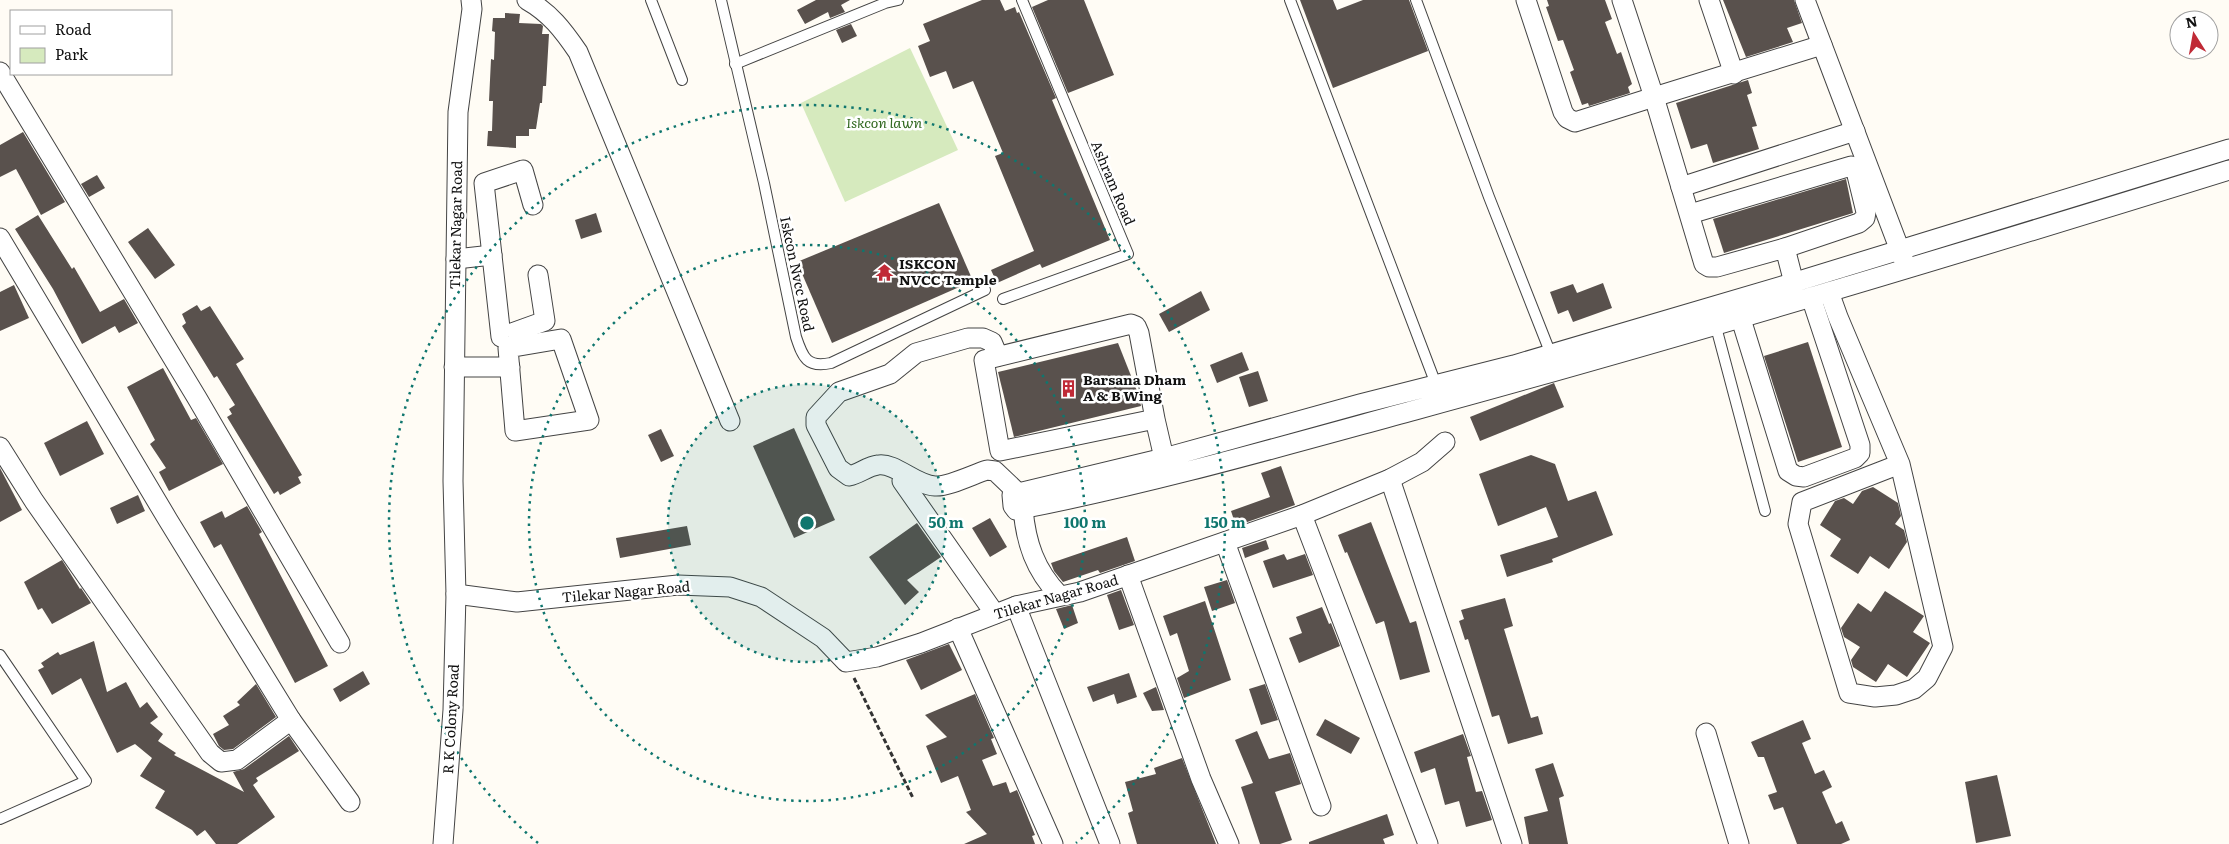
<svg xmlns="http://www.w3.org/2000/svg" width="2229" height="844" font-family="Literata,serif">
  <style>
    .green { fill: #d6eabe }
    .building { fill: #59514d }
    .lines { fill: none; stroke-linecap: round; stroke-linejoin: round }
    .lane-casing { stroke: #444; stroke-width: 12 }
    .street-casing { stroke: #444; stroke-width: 21 }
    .path { stroke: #333; stroke-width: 3; stroke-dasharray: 5 2.5; stroke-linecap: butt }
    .lane { stroke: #fff; stroke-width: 10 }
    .street { stroke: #fff; stroke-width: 19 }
    .ring { fill: none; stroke: #0f766e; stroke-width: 2.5; stroke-dasharray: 2.5 5 }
    .labels { text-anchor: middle; stroke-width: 5; stroke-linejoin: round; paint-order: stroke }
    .park-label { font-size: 14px; font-style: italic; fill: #326921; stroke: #fff }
    .street-label { font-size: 14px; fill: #111; stroke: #fff }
    .poi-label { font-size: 14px; font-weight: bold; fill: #111; stroke: #fff; text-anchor: start }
    .centre { fill: #0f766e; stroke: #fff; stroke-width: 2.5 }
    .ring-label { font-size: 15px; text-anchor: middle; font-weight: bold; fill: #0f766e; stroke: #fff; stroke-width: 5; stroke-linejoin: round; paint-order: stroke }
  </style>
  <rect width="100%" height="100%" fill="#fffcf5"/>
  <polygon class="green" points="910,48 958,150 845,202 801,103"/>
  <g class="building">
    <polygon points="816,0 850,0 841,5 845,12 830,18 828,12 805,24 797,10"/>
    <polygon points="982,0 1000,0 1005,11 1015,7 1017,13 1019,12 1056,98 1052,100 1110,240 1042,268 1040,264 997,283 991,270 1034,251 995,156 1003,153 973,81 953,89 946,71 930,77 918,46 930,41 923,24"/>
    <polygon points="1048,0 1084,0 1114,75 1068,93 1032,7"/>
    <polygon points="1300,0 1333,0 1337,10 1363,0 1409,0 1428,51 1333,88"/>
    <polygon points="1547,0 1605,0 1612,19 1605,22 1617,54 1621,52 1632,84 1628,87 1630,93 1589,106 1588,103 1582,105 1570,72 1574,70 1563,40 1558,41 1546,7 1549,6"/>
    <polygon points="1723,0 1794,0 1802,23 1787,28 1793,42 1746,57"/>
    <polygon points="505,13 520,14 519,23 541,24 543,26 542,34 549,34 546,86 543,86 542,103 540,103 536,129 529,129 529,136 516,136 516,148 487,146 488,131 492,131 493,101 489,101 491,59 494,60 495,32 492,31 493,18 505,18"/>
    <polygon points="851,24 857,36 842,43 836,30"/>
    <polygon points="1748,80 1752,93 1747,95 1757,126 1752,127 1759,149 1713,163 1707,144 1691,149 1676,103"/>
    <polygon points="23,132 65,202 41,215 16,169 0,177 0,145"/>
    <polygon points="97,175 105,188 89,197 81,184"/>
    <polygon points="1846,179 1853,213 1724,253 1713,219"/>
    <polygon points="939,203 973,281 832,343 797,262"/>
    <polygon points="596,213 602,232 581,239 575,220"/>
    <polygon points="38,215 72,269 74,267 100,312 124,299 138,323 119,333 115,326 82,344 53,289 15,229"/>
    <polygon points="148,228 175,265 155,279 128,242"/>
    <polygon points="1603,283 1612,308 1573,322 1568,310 1558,314 1550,292 1573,284 1577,293"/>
    <polygon points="14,285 29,318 0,331 0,292"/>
    <polygon points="1201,291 1210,310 1169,332 1159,314"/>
    <polygon points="197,305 201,311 210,306 244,359 236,364 302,475 298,477 301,483 280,495 278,491 274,494 227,417 232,414 229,409 235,405 217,376 214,378 182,326 186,323 182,314"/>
    <polygon points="1808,342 1842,447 1798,462 1764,356"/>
    <polygon points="1118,343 1139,396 1141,406 1014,437 998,372"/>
    <polygon points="1242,352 1249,370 1217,383 1210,365"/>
    <polygon points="163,368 191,420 196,418 223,464 169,491 159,472 166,468 150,444 155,440 127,387"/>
    <polygon points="1258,371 1268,401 1249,407 1239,377"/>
    <polygon points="1554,383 1564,407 1480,441 1470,417"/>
    <polygon points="87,421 104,454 60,476 44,443"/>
    <polygon points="794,428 835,520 794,538 753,446"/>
    <polygon points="661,429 674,456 661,462 648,435"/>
    <polygon points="1531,455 1555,464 1568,501 1596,491 1613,535 1552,559 1553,562 1507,577 1500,555 1558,537 1546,507 1498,526 1479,474"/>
    <polygon points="1281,466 1295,505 1236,526 1231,511 1270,497 1261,473"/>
    <polygon points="0,468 22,510 0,522"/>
    <polygon points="1873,487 1898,503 1901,516 1895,524 1904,530 1907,542 1889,569 1870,556 1858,574 1830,556 1841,539 1820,525 1835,501 1844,498 1853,504 1862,491"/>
    <polygon points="138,495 145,511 117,524 110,508"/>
    <polygon points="247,506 262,532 259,534 328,666 295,683 221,544 214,548 200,522 222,511 225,518"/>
    <polygon points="990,518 1007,547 990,557 972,528"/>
    <polygon points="1371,522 1410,623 1416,621 1430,672 1400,680 1384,621 1376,624 1347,552 1345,553 1338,535"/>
    <polygon points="917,523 941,557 907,580 919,592 905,605 869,557"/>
    <polygon points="687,526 691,545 620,558 616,538"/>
    <polygon points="1127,537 1135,561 1100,573 1098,570 1063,582 1054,571 1051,563"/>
    <polygon points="1266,540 1269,549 1245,558 1242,548"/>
    <polygon points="1284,554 1287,560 1305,554 1313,575 1273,588 1263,561"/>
    <polygon points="62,560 80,589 81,588 91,603 52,624 42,608 38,610 24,582"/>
    <polygon points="1227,580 1235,603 1212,611 1204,587"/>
    <polygon points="1121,590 1134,625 1119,630 1107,595"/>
    <polygon points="1885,591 1924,616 1913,632 1930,643 1907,677 1888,664 1876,682 1853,667 1851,660 1860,647 1844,637 1841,628 1858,603 1871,612"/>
    <polygon points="1505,598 1513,626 1504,629 1531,718 1538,716 1543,734 1508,744 1499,715 1492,717 1468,639 1465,640 1459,621 1464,619 1461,610"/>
    <polygon points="1205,601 1231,680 1184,698 1177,678 1189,671 1177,633 1170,636 1163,616"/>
    <polygon points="1072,605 1078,623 1064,629 1056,609"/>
    <polygon points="1322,607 1329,624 1331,623 1340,646 1299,663 1289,638 1302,633 1296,617"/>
    <polygon points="94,641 107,692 126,682 140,708 147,702 158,717 150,723 163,734 158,741 176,753 174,755 244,792 233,772 244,769 289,736 299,751 256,778 258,781 253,785 275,817 237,844 216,844 205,830 197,836 192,830 155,808 165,791 140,776 152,758 135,744 117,753 81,678 52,695 38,670 44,667 41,663 58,652 60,655"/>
    <polygon points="949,644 962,670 921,690 906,660"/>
    <polygon points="363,671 370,684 340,702 333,689"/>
    <polygon points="1129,673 1137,697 1117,704 1114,694 1093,702 1087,687"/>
    <polygon points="256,684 276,717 233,749 224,750 219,746 213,734 229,725 223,716 240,705 237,702"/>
    <polygon points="1265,684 1278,720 1261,725 1249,689"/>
    <polygon points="1156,687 1164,710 1152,711 1143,693"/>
    <polygon points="975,694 994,738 991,739 997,754 982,760 993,786 1006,782 1010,793 1017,790 1035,835 1032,836 1035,844 964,844 987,834 966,812 971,810 958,776 941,783 926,746 947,737 925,715"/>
    <polygon points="1325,719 1360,738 1351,754 1316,735"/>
    <polygon points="1803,720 1811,739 1802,743 1815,774 1824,770 1832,787 1822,792 1836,824 1842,821 1850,840 1841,844 1797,844 1783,807 1774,810 1768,795 1777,792 1764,757 1758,757 1751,742"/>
    <polygon points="1257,731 1269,759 1290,753 1301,784 1275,792 1292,840 1280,844 1260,844 1241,787 1253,783 1235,740"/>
    <polygon points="1463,734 1471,756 1467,757 1476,792 1482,791 1492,820 1466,827 1459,801 1445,805 1435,768 1421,773 1414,752"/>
    <polygon points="1182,758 1216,844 1137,844 1128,813 1133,811 1125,782 1156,774 1154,768"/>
    <polygon points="1553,763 1564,796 1559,798 1568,844 1529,844 1524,817 1548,811 1535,769"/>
    <polygon points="1997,775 2011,836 1976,843 1965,782"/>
    <polygon points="1387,814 1394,835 1383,839 1385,844 1309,844 1309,842"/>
  </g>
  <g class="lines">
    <defs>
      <g id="lane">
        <polyline points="651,0 682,80"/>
        <path d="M721 0 764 183 796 337C803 358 807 368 831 363L985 290"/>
        <polyline points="1290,0 1437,387"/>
        <polyline points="1416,0 1489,197 1552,357"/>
        <polyline points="735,64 885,3 898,0"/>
        <polyline points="1003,299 1128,254 1022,0"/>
        <polyline points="1716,327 1765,511"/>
        <polyline points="0,655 86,781 0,819"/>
      </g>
      <g id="street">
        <path d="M527 0C550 13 563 30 578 52L730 421"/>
        <polyline points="1526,0 1563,112 1567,118 1575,122 1654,97 1622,0"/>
        <polyline points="1709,0 1734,74"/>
        <polyline points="1805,0 1904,261"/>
        <polyline points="0,72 197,398 340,643"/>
        <path d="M2229 149 1789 284 1514 365 1360 404 1164 458 1018 493 1012 495 1013 506 1016 510C1151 484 1283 446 1415 410 1688 336 1959 254 2229 170"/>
        <polyline points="1681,187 1855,131"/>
        <polyline points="533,205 523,170 484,183 501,337 545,321 538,275"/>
        <polyline points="1690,214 1851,166 1855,167 1866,212 1865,218 1859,223 1785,248"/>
        <polyline points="0,238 168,520 291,720 350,802"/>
        <polyline points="456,259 492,255"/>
        <polyline points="1794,283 1785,248 1717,267 1709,267 1704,264 1654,97 1822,45"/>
        <polyline points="1829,292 1838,317 1900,464 1943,647 1927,678 1914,689 1896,695 1875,697 1849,693 1798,524 1802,502 1900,464"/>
        <polyline points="1741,319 1788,471 1796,476 1804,477 1855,458 1860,453 1860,445 1811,297"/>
        <polygon points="561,339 589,420 515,431 508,348"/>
        <path d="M998 356 992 342 983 338H968L916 353 890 374 839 392 816 417V425L838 468 849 476C859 474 868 466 878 465 895 462 915 485 935 486 948 487 974 474 987 470L995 471 1018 493"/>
        <polyline points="454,367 510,367"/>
        <polyline points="1155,419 1139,333 1136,326 1131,324 984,360 1000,451 1155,419 1167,471"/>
        <polyline points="0,447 34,501 210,753 221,762 237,760 291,720"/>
        <polyline points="1390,479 1512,844"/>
        <polyline points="902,481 995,614"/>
        <path d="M1023 509C1026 543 1035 570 1059 595"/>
        <polyline points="1302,515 1428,844"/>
        <polyline points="1225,542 1321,806"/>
        <polyline points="1128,575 1201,779 1229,844"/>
        <polyline points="456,594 517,602 678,585 730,587 761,597 823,638 846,662 877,657 921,643 1016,606 1080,592 1302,515 1390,479 1422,462 1445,442"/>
        <polyline points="1016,606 1110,844"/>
        <polyline points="958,628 1053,844"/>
        <polyline points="1706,733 1739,844"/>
        <polyline points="443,844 453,710 456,594 453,481 458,112 472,9 471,0"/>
      </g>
    </defs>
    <use href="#lane" class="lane-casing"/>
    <use href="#street" class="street-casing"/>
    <polyline class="path" points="854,678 913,798"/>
    <use href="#lane" class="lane"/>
    <use href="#street" class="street"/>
  </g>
  <circle cx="807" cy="523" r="139" fill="#0f766e" fill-opacity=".12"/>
  <g class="ring">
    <circle cx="807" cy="523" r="139"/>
    <circle cx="807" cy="523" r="278"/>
    <path d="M538 843A418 418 0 1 1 1076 843"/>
  </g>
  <defs>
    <symbol id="temple-bare" viewBox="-9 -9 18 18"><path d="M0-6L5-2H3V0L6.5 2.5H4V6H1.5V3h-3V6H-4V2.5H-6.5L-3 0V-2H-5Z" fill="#c02a36" stroke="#fff" stroke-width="2.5" paint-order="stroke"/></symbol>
    <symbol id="building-bare" viewBox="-9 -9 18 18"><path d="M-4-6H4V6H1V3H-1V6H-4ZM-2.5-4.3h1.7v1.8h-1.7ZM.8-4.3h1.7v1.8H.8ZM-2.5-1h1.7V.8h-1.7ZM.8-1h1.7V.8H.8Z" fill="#c02a36" stroke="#fff" stroke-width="2.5" paint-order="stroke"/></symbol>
  </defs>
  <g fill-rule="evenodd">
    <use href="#temple-bare" x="872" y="260" width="25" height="25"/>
    <use href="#building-bare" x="1056" y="376" width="25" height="25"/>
  </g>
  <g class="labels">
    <g class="park-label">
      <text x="884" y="128">Iskcon lawn</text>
    </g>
    <g class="street-label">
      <text transform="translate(1113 183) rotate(67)" y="5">Ashram Road</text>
      <text transform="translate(456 225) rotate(-89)" y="5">Tilekar Nagar Road</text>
      <text transform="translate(797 274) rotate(78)" y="5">Iskcon Nvcc Road</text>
      <text transform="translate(626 592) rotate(-5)" y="5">Tilekar Nagar Road</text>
      <text transform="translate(1056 597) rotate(-16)" y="5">Tilekar Nagar Road</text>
      <text transform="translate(451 719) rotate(-87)" y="5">R K Colony Road</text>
    </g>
    <g class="poi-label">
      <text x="899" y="269">ISKCON<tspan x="899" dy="16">NVCC Temple</tspan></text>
      <text x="1083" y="385">Barsana Dham<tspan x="1083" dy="16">A &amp; B Wing</tspan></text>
    </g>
  </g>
  <circle cx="807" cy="523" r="8" class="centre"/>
  <g class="ring-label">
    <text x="946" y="528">50 m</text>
    <text x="1085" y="528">100 m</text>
    <text x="1225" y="528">150 m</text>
  </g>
  <rect x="10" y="10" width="162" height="65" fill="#ffffff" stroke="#a0a0a0"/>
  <rect x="20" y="26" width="25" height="8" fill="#ffffff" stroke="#a0a0a0"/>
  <text x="55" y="35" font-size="15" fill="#111111">Road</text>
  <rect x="20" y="48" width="25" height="15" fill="#d6eabe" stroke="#a0a0a0"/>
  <text x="55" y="60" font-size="15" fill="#111111">Park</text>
  <g transform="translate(2194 35) rotate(349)"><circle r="24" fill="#ffffff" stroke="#a0a0a0"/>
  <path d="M0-4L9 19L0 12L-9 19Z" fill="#c02a36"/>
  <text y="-8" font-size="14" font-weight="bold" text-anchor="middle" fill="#111111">N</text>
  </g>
</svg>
